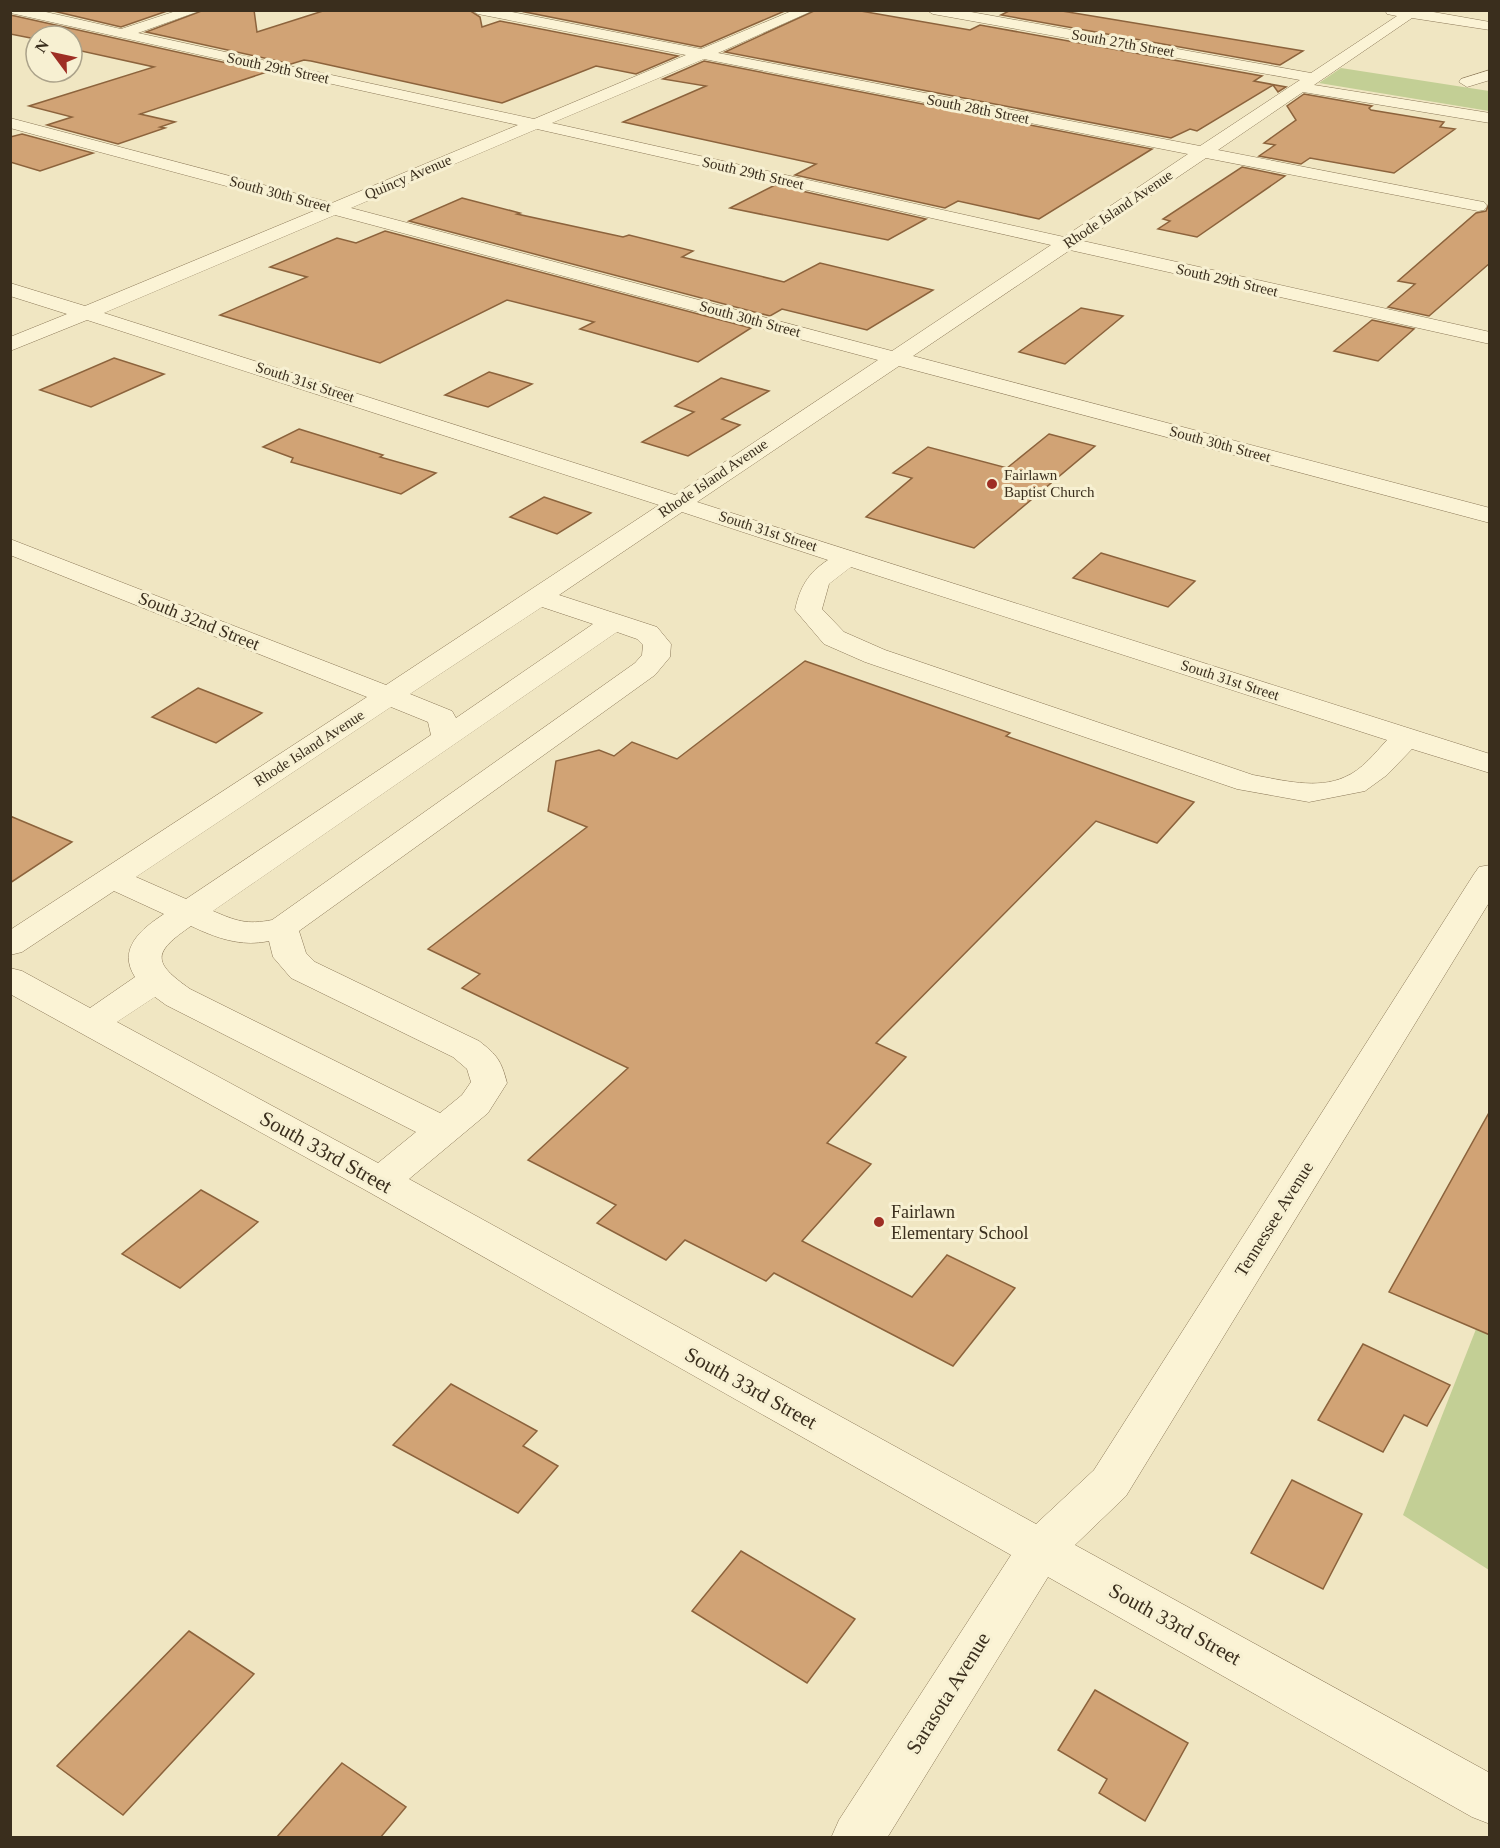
<svg xmlns="http://www.w3.org/2000/svg" width="1500" height="1848" font-family="'Times New Roman',serif">
  <style>
    .green { fill: #c3cf95 }
    .building { fill: #d1a375; stroke: #8c633c; stroke-width: 1.5 }
    .lines { fill: none; stroke-linecap: round; stroke-linejoin: round }
    .minor-casing { stroke: #8b7858; stroke-width: 1 }
    .minor { fill: #fbf3d5; fill-rule: evenodd }
    .poi-dot { fill: #9e2e24; stroke: #f7f0d2; stroke-width: 2 }
    .labels { text-anchor: middle; stroke-width: 6; stroke-linejoin: round; paint-order: stroke }
    .far-street-label { font-size: 15px; fill: #3a2e1d; stroke: #f7f0d2 }
    .far-poi-label { font-size: 15px; fill: #3a2e1d; stroke: #f7f0d2; text-anchor: start }
    .street-label { font-size: 18px; fill: #3a2e1d; stroke: #f7f0d2 }
    .poi-label { font-size: 18px; fill: #3a2e1d; stroke: #f7f0d2; text-anchor: start }
    .near-street-label { font-size: 21px; fill: #3a2e1d; stroke: #f7f0d2 }
  </style>
  <rect width="100%" height="100%" fill="#f0e6c2"/>
  <g class="green">
    <path d="M1341,68L1489,91V111L1319,83Z"/>
    <path d="M1489,1296V1570L1403,1515Z"/>
  </g>
  <g class="building">
    <path d="M49,10H170L121,27Z"/>
    <path d="M204,10H254L257,32L326,10H469L480,17L482,27L500,21L678,56L636,74L596,66L502,103L311,61L304,60L291,64L146,32Z"/>
    <path d="M531,10H787L701,47L525,12Z"/>
    <path d="M816,10H855L970,30L980,25L1262,76L1254,81L1286,87L1278,92L1273,85L1197,131L1190,129L1171,138L725,52Z"/>
    <path d="M1011,10H1056L1303,51L1280,65L1001,15Z"/>
    <path d="M10,15L15,16L267,72L140,114L175,122L160,127L165,128L118,144L47,125L72,117L29,106L154,67L72,49V36H36V39L10,34Z"/>
    <path d="M704,61L1152,149L1039,219L958,201L945,208L795,175L816,164L623,122L706,86L663,79Z"/>
    <path d="M1304,94L1372,106L1369,108L1371,110L1444,122L1440,127L1455,129L1394,173L1310,158L1301,164L1259,156L1275,145L1264,143L1296,120L1287,106Z"/>
    <path d="M22,134L93,153L40,171L10,162V137Z"/>
    <path d="M1242,167L1285,176L1197,237L1158,229L1170,221L1163,219Z"/>
    <path d="M775,185L926,219L888,240L730,208Z"/>
    <path d="M462,198L520,213L517,214L623,237L629,235L693,251L682,257L784,282L820,263L933,290L867,330L782,309L770,316L409,221Z"/>
    <path d="M1490,201V263L1429,316L1388,307L1415,284L1398,281L1476,213L1486,211Z"/>
    <path d="M385,231L751,328L698,362L580,329L594,322L507,300L380,363L220,315L307,277L270,267L337,238L356,243Z"/>
    <path d="M1081,308L1123,316L1065,364L1019,352Z"/>
    <path d="M1372,320L1414,329L1378,361L1334,351Z"/>
    <path d="M114,358L164,374L91,407L40,390Z"/>
    <path d="M489,372L532,384L488,407L445,395Z"/>
    <path d="M721,378L769,391L722,419L740,425L688,456L642,442L694,412L675,406Z"/>
    <path d="M299,429L383,455L380,457L436,473L401,494L291,462L293,458L263,447Z"/>
    <path d="M1049,434L1095,446L974,548L866,517L912,478L893,473L928,447L1007,468Z"/>
    <path d="M544,497L591,513L557,534L510,517Z"/>
    <path d="M1101,553L1195,581L1168,607L1073,578Z"/>
    <path d="M805,661L1010,733L1006,736L1194,802L1157,843L1096,821L876,1043L906,1057L827,1143L871,1164L802,1241L912,1297L947,1255L1015,1288L953,1366L774,1273L766,1281L685,1240L666,1260L597,1223L616,1205L528,1160L628,1068L462,988L480,974L428,949L587,827L548,811L556,761L599,750L614,756L632,742L677,759Z"/>
    <path d="M198,688L262,713L216,743L152,717Z"/>
    <path d="M10,816L72,842L10,883Z"/>
    <path d="M1490,1111V1335L1389,1292Z"/>
    <path d="M201,1190L258,1222L180,1288L122,1254Z"/>
    <path d="M1363,1344L1450,1385L1427,1426L1404,1415L1383,1452L1318,1420Z"/>
    <path d="M451,1384L537,1431L523,1446L558,1466L518,1513L393,1445Z"/>
    <path d="M1292,1480L1362,1514L1323,1589L1251,1553Z"/>
    <path d="M741,1551L855,1619L807,1683L692,1611Z"/>
    <path d="M189,1631L254,1674L123,1815L57,1766Z"/>
    <path d="M1095,1690L1188,1743L1145,1821L1099,1793L1107,1779L1058,1750Z"/>
    <path d="M342,1763L406,1807L380,1838H276Z"/>
  </g>
  <g class="lines">
    <defs>
      <g id="minor">
        <path d="M10,10H37L121,29L179,10H202L138,33L534,119L686,55L478,14L471,10H502L701,49L794,10H814L718,53L1200,146L1300,80L933,14L926,10H960L1311,73L1397,16L1387,14L1385,10H1422L1490,22V30L1412,18L1314,85L1490,113V123L1303,92L1218,150L1478,201L1484,202L1487,206L1484,210L1478,211L1206,158L1083,241L1490,332V344L1070,250L913,356L1490,508V523L899,366L697,502L1490,754V773L1412,749L1387,775L1365,791L1309,802L1237,789L865,662L824,644L795,610C800,587 808,573 828,560L682,512L559,595L657,627L671,644L670,657L655,675L299,931L306,953L315,962L479,1041C497,1055 501,1060 507,1083L488,1113L409,1179L1036,1524L1094,1470L1474,874L1479,867L1490,865V901L1126,1496L1075,1545L1490,1773V1824L1472,1817L1048,1577L887,1838H831L839,1820L1011,1555L367,1191L10,994V968L22,971L90,1008L135,977C117,949 141,929 164,914L114,891L22,952L10,955V930L367,697L10,555V539L386,685L659,505L87,320L10,351V337L67,314L10,296V283L85,306L316,210L10,128V118L332,203L518,125L15,14L10,13ZM704,59L1188,154L1064,237L552,123ZM537,129L1051,245L892,351L351,208ZM335,215L878,360L675,495L104,313ZM851,567L1387,740C1375,753 1362,770 1345,777C1317,790 1282,780 1253,775L885,650L844,632L822,609L829,584ZM542,607L593,624L456,718L452,711L410,694ZM617,632L637,639L643,645L642,655L635,663L272,920C247,925 236,921 213,911ZM391,707L428,722L431,735L186,899L136,877ZM191,926C216,938 241,947 269,941L273,957L291,978L453,1057L467,1069L471,1082L462,1095L440,1113L190,989C152,962 152,953 191,926ZM155,997L166,1005L416,1132L378,1163L117,1022Z"/>
        <path d="M1490,70V80L1467,87L1459,82L1461,79Z"/>
      </g>
    </defs>
    <use href="#minor" class="minor-casing"/>
    <use href="#minor" class="minor"/>
  </g>
  <g class="poi-dot">
    <circle cx="992" cy="484" r="6"/>
    <circle cx="879" cy="1222" r="6"/>
  </g>
  <g class="labels">
    <g class="far-street-label">
      <text transform="translate(1123 43) rotate(10)" y="5">South 27th Street</text>
      <text transform="translate(278 68) rotate(12)" y="5">South 29th Street</text>
      <text transform="translate(978 109) rotate(11)" y="5">South 28th Street</text>
      <text transform="translate(753 173) rotate(13)" y="5">South 29th Street</text>
      <text transform="translate(408 177) rotate(-23)" y="5">Quincy Avenue</text>
      <text transform="translate(280 194) rotate(15)" y="5">South 30th Street</text>
      <text transform="translate(1118 209) rotate(-34)" y="5">Rhode Island Avenue</text>
      <text transform="translate(1227 280) rotate(13)" y="5">South 29th Street</text>
      <text transform="translate(750 319) rotate(15)" y="5">South 30th Street</text>
      <text transform="translate(305 382) rotate(18)" y="5">South 31st Street</text>
      <text transform="translate(1220 444) rotate(15)" y="5">South 30th Street</text>
      <text transform="translate(713 478) rotate(-34)" y="5">Rhode Island Avenue</text>
      <text transform="translate(768 531) rotate(18)" y="5">South 31st Street</text>
      <text transform="translate(1230 680) rotate(18)" y="5">South 31st Street</text>
      <text transform="translate(309 748) rotate(-33)" y="5">Rhode Island Avenue</text>
    </g>
    <g class="far-poi-label">
      <text x="1004" y="480">Fairlawn<tspan x="1004" dy="17">Baptist Church</tspan></text>
    </g>
    <g class="street-label">
      <text transform="translate(199 621) rotate(22)" y="6">South 32nd Street</text>
      <text transform="translate(1274 1219) rotate(-58)" y="6">Tennessee Avenue</text>
    </g>
    <g class="poi-label">
      <text x="891" y="1218">Fairlawn<tspan x="891" dy="21">Elementary School</tspan></text>
    </g>
    <g class="near-street-label">
      <text transform="translate(326 1152) rotate(29)" y="7">South 33rd Street</text>
      <text transform="translate(751 1388) rotate(29)" y="7">South 33rd Street</text>
      <text transform="translate(1175 1624) rotate(29)" y="7">South 33rd Street</text>
      <text transform="translate(948 1693) rotate(-58)" y="7">Sarasota Avenue</text>
    </g>
  </g>
  <rect width="1500" height="1848" fill="none" stroke="#3a2e1d" stroke-width="24"/>
  <g transform="translate(54 54) rotate(303)"><circle r="28" fill="#f7f0d2" stroke="#aba28a" stroke-width="1.5"/>
  <path d="M0-4.5L10 22L0 15L-10 22Z" fill="#9e2e24"/>
  <text y="-9" font-size="16" font-weight="bold" text-anchor="middle" fill="#3a2e1d">N</text>
  </g>
</svg>
